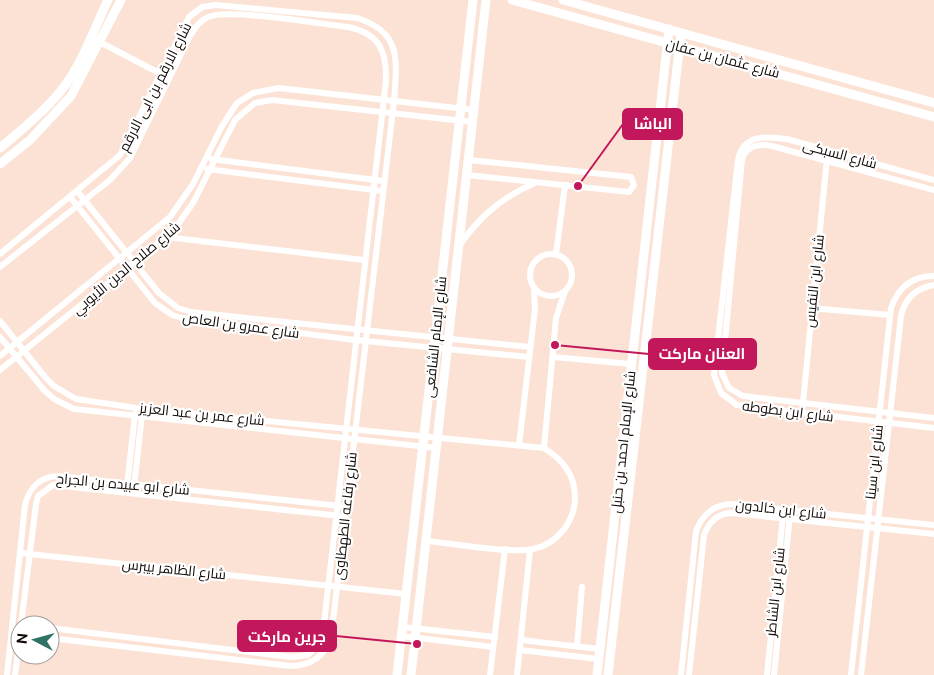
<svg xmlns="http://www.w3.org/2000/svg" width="934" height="675" font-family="'Public Sans',Cairo,sans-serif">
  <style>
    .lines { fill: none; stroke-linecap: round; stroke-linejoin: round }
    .street { stroke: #fff; stroke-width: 6 }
    .secondary { stroke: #fff; stroke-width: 9 }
    .labels { text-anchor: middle; stroke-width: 4.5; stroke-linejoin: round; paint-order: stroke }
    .street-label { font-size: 14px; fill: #110906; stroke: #fff }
    .leader { fill: none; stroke: #c2185b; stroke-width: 2 }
    .callout-dot { fill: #c2185b; stroke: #fff; stroke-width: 2 }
    .callout { fill: #c2185b; stroke: #c2185b; stroke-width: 2 }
    .callout-label { font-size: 15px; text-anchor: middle; font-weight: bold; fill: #fff }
  </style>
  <rect width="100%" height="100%" fill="#fce2d4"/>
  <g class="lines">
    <g class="street">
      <path d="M96,40L163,75"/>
      <path d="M211,159L383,181"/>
      <path d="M207,169L382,191"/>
      <path d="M467,175L629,192L634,185L631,177L469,160"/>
      <path d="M934,180L787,139C766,136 743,134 738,160L714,375L721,393L737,405L934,428"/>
      <path d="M934,190L772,146C760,143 746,146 742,159L722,373L729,388L743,396L934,418"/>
      <path d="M78,192L159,293L178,308L191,312L256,319L530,347"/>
      <path d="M71,198L155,303L172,315L182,318L355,340L529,357"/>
      <path d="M166,237L364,260"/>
      <path d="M459,246C479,217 502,197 535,183"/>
      <circle cx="551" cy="275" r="21"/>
      <path d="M0,254L120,155L189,17L202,7L216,5L357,18C402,32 397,60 394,101L331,638C324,657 310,666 290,666L50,638"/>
      <path d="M556,254L565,185"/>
      <path d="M0,267L110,180L130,158L190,36C194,29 199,21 208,17C228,8 321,24 348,27C378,33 387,50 386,80L322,641L308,655L291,657L50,628"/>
      <path d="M811,308L890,315"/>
      <path d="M0,321L45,377L54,386L76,399L143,409L544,448C562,459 575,475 575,497C575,522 557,544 533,549C510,554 452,543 426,541"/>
      <path d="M0,337L45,391L54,399L74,409L437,448"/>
      <path d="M0,356L170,217L193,184L222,126L237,103L253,93L279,88L474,110"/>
      <path d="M553,357L631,364"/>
      <path d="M0,370L174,230L193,203L235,120L255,103L272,100L473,122"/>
      <path d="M802,413L827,158"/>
      <path d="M519,445L535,309L534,289"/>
      <path d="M544,448L556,318L565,291"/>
      <path d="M127,486L135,414"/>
      <path d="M134,487L142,415"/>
      <path d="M20,553L406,594"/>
      <path d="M21,625L36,504L38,496L53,485L341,516"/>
      <path d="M403,627L495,637"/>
      <path d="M402,636L493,647"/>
      <path d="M521,640L599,649"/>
      <path d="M577,646L582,587"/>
      <path d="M520,650L598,659"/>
      <path d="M7,675L25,505C29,489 39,477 57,476L340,506"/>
      <path d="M15,675L20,636"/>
      <path d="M490,675L505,549"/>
      <path d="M517,675L530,550"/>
      <path d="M681,675L696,531C703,514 713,505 731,504L934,525"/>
      <path d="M689,675L704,535C709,522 718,513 732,513L934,534"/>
      <path d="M767,675L783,515"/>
      <path d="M774,675L790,515"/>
      <path d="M851,675L891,308C898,288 912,276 934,276"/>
      <path d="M861,675L901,316C905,298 916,288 934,285"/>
    </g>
    <g class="secondary">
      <path d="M512,0L934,117"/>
      <path d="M563,0L934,103"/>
      <path d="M0,148C26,126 52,106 71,77C86,53 96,25 108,0"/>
      <path d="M0,164L30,140L71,96L121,0"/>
      <path d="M397,675L473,0"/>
      <path d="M411,675L486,0"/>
      <path d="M597,675L669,29"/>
      <path d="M608,675L681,33"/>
    </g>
  </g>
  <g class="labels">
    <g class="street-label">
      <text transform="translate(723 58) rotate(15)" y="5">شارع عثمان بن عفان</text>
      <text transform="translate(155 87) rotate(-63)" y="5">شارع الارقم بن ابى الارقم</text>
      <text transform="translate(840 154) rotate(15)" y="5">شارع السبكى</text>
      <text transform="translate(126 268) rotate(-40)" y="5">شارع صلاح الدين الأيوبي</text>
      <text transform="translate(814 281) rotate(-84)" y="5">شارع ابن النفيس</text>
      <text transform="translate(241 325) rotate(8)" y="5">شارع عمرو بن العاص</text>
      <text transform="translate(435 337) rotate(-84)" y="5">شارع الإمام الشافعى</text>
      <text transform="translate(788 411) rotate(7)" y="5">شارع ابن بطوطه</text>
      <text transform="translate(202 414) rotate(6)" y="5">شارع عمر بن عبد العزيز</text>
      <text transform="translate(623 442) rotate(-84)" y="5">شارع الإمام احمد بن حنبل</text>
      <text transform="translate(874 462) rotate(-84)" y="5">شارع ابن سينا</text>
      <text transform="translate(123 484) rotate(5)" y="5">شارع ابو عبيده بن الجراح</text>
      <text transform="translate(781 509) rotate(6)" y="5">شارع ابن خالدون</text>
      <text transform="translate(345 516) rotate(-84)" y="5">شارع رفاعه الطهطاوى</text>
      <text transform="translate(174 569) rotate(6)" y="5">شارع الظاهر بيبرس</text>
      <text transform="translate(775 592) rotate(-84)" y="5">شارع ابن الشاطر</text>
    </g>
  </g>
  <path class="leader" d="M578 186L623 124M555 345L649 354M417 644L336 636"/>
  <g class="callout-dot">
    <circle cx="578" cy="186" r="5"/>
    <circle cx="555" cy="345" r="5"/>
    <circle cx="417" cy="644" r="5"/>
  </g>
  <g class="callout">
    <rect x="623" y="109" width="59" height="30" rx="5"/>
    <rect x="649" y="339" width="107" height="30" rx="5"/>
    <rect x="238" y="621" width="98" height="30" rx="5"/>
  </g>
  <g class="callout-label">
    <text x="653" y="129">الباشا</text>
    <text x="702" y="359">العنان ماركت</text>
    <text x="287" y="642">جرين ماركت</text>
  </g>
  <g transform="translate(35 640) rotate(276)"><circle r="24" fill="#ffffff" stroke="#a09d9b"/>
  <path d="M0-4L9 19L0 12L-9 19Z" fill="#2f7365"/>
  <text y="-8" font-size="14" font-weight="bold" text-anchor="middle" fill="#110906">N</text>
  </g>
</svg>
